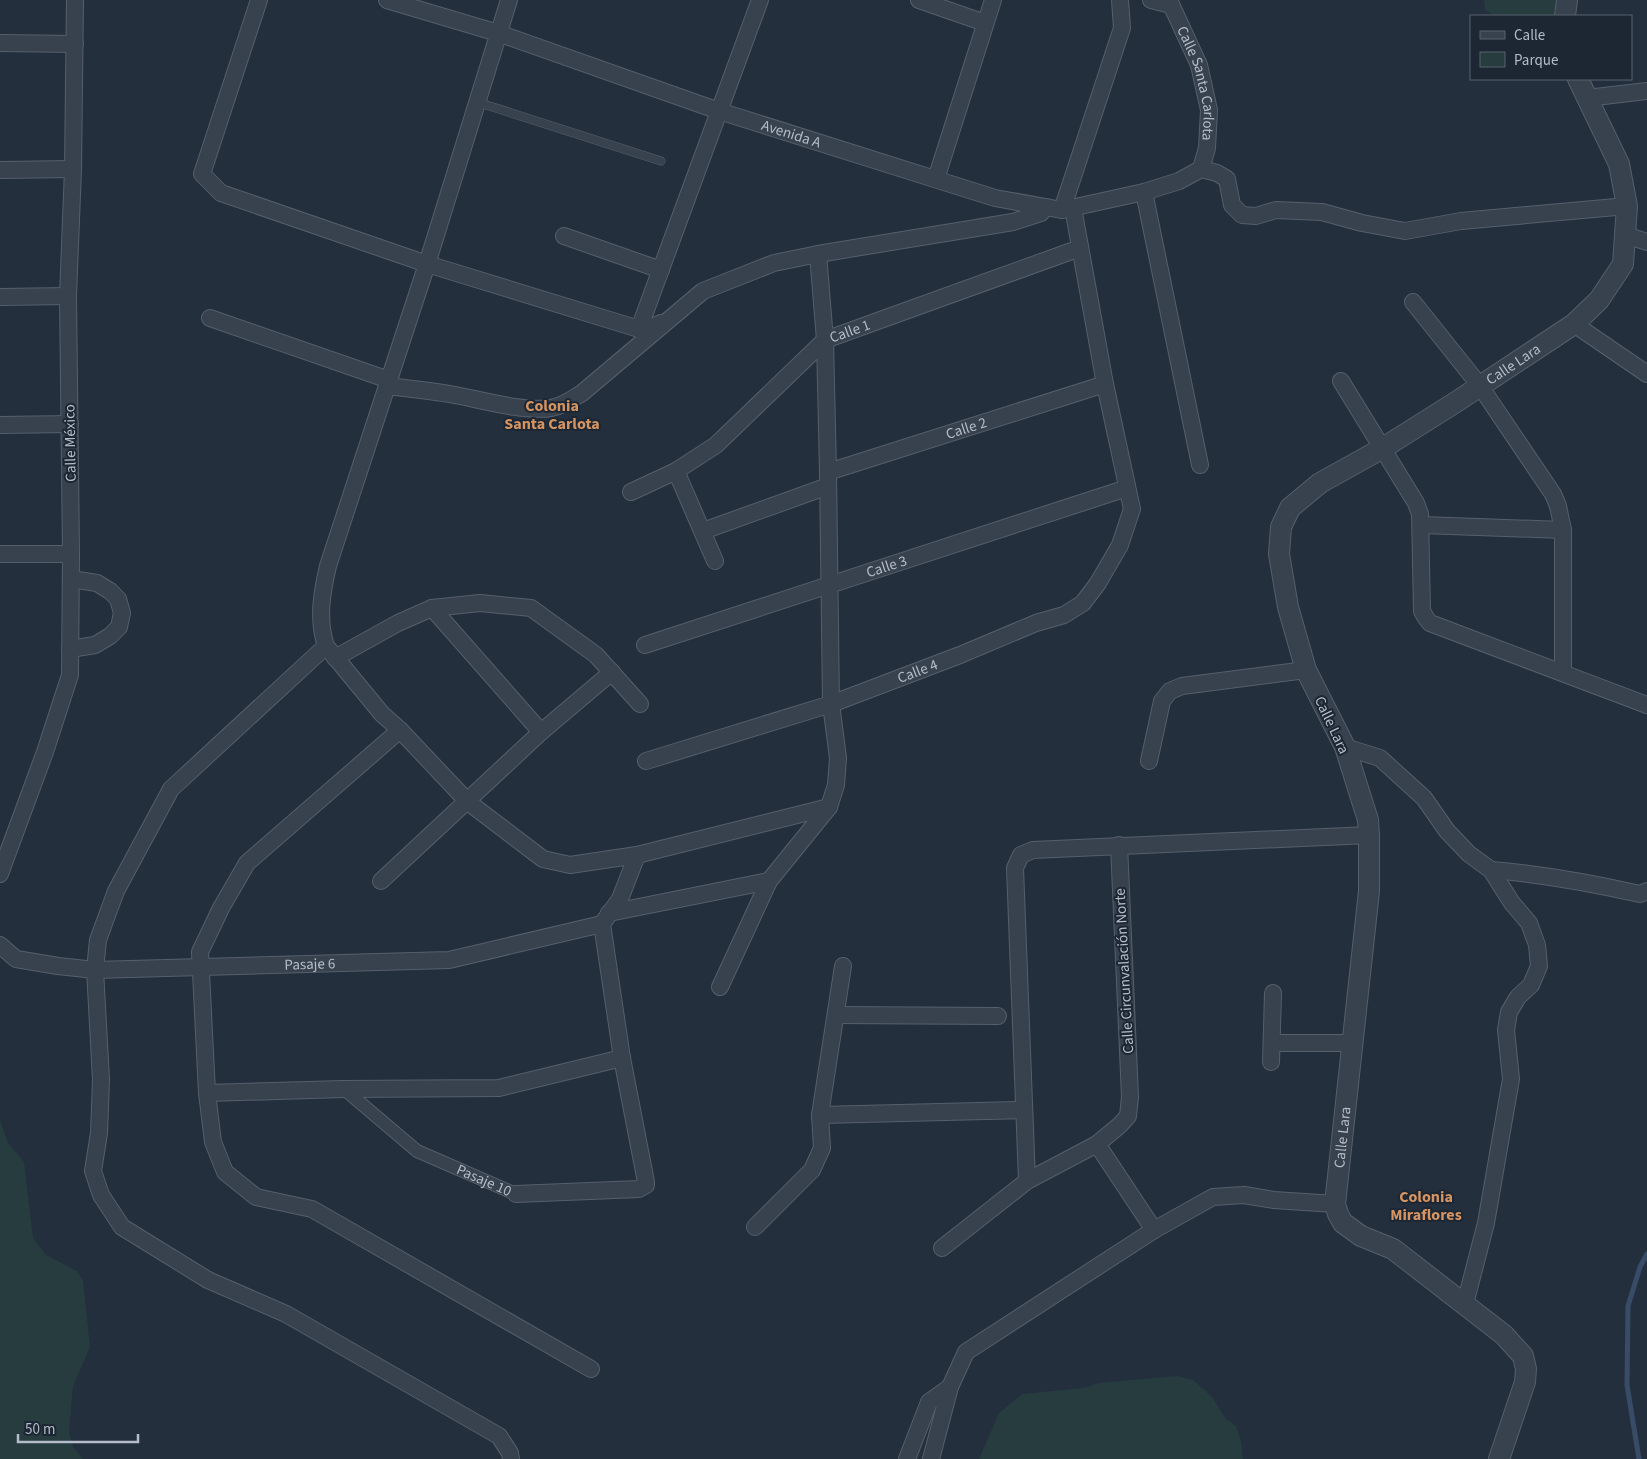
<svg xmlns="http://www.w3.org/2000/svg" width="1647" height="1459" font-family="'Source Sans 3',sans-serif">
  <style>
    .green { fill: #263c3f }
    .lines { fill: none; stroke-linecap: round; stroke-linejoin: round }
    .stream { stroke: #394c67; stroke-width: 5 }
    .service-casing { stroke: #565f6c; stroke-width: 9 }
    .pedestrian-casing { stroke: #565f6c; stroke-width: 14 }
    .minor-casing { stroke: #565f6c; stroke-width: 18 }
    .tertiary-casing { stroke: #565f6c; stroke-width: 22 }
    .service { stroke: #38414e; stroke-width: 8 }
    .pedestrian { stroke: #38414e; stroke-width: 12 }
    .minor { stroke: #38414e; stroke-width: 16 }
    .tertiary { stroke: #38414e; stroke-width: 20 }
    .labels { text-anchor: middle; stroke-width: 4; stroke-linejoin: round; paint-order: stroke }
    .street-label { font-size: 15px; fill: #b4bcc9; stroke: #1d2633 }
    .neighbourhood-label { font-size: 16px; font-weight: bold; fill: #d59563; stroke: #1d2633 }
  </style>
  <rect width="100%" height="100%" fill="#242f3e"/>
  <g class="green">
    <path d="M1484,0H1562L1560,16H1495L1485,10Z"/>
    <path d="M0,1120L8,1143L24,1162L33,1238L46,1255L77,1271L83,1281L90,1347L73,1386L69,1432L73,1447L83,1459H0Z"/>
    <path d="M1177,1376L1193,1380L1212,1397L1226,1419L1236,1426L1241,1441L1243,1459H979L999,1413L1022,1394L1083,1388L1099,1383Z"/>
  </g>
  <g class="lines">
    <path class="stream" d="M1639,1459L1627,1385L1628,1306L1640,1267L1647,1254"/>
    <defs>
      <path id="service" d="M477,102L661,161"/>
      <g id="pedestrian">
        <path id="s1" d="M344,1089L417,1151L516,1194"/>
      </g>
      <g id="minor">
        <path d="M259,0L202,174L221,193L427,264L639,329L654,326L661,323"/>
        <path id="s2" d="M387,0L498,33L719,111L995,198L1062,210L1144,192L1179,181L1201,169"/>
        <path d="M509,0L427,264L328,566C322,592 317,619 326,646L382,714L400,730L468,802L543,859L570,865L637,855"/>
        <path d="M919,0L985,23"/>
        <path d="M1151,0L1171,5"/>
        <path id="s3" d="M1169,0L1199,65L1209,110L1207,148L1201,169"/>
        <path d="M0,43L75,44"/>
        <path d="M1587,98L1647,91"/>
        <path d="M1201,169L1217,173L1227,179L1232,205L1242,215L1256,216L1276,210L1322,212L1362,223L1405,231L1461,221L1627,206"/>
        <path d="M0,170L73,169"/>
        <path d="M936,179L993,0"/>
        <path d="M1144,192L1200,465"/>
        <path d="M1062,210L1122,28L1120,0"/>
        <path d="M1625,235L1647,242"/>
        <path d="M564,236L661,270"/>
        <path d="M0,297L68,296"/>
        <path d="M1413,302L1480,386L1553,494L1558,506L1563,530V673"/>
        <path d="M210,318L389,380"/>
        <path d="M1574,324L1647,374"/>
        <path d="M639,329L760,0"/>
        <path d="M1341,381L1416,503L1420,514L1422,611L1426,618L1430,623L1647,705"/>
        <path d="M387,386C411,389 436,391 460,396C485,401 526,412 551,408C563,406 572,399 582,393L703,291L774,263L818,254L1013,222L1041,213L1046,207"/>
        <path d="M0,425L70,424"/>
        <path d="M676,471L715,561"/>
        <path id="s4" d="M828,472L1105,384"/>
        <path id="s5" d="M631,492L676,471L716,445L825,340L1080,248"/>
        <path d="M1422,525L1563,530"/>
        <path d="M703,531L828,486"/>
        <path d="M0,554H71"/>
        <path d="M432,608L541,732"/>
        <path id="s6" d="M645,645L1127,488"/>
        <path d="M326,646L171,789L116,891L98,940L95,970L101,1079L99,1133L93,1171L101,1195L122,1227L208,1280L286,1314L499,1436L510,1453L511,1459"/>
        <path d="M70,649L95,645L110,636L119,627L122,613L118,599L110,591L97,583L71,579"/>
        <path d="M335,658L398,623L432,608L480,603L531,608L596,655L640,704"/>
        <path d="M400,730L247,863L221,908L200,952L207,1093L213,1142L225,1172L256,1197L312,1209L591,1369"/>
        <path d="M1345,747L1380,758L1424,798L1447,831L1469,854L1491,870L1512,903L1529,923L1537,945L1539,966L1531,985L1518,997L1509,1012L1506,1030L1511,1079L1486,1223L1465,1304"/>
        <path id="s7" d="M646,761L831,704L960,655L1036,623L1064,615L1083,603L1098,583L1120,545L1132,509L1105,384L1073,208"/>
        <path d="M1149,761L1162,701L1170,691L1182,686L1306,670"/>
        <path d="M1491,870C1541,874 1591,883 1640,894L1647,891"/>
        <path d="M0,874L45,752L70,675L71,554L68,296L73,169L75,0"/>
        <path d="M381,881L541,732L612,672"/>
        <path d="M609,913L769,881"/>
        <path id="s8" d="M0,945L16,959L58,966L95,970L449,960L602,924"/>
        <path d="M720,987L769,881L829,807L836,785L838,758L831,704L828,472L825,340L818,254"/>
        <path d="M836,1015L998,1016"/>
        <path d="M1272,1043H1352"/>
        <path d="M1271,1062L1273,993"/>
        <path d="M207,1093L344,1089L499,1088L622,1058"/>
        <path d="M820,1115L1023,1110"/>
        <path d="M1097,1144L1154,1230"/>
        <path d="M1027,1181L1015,868L1021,855L1033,850L1369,835"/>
        <path d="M516,1194L639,1189L646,1185V1182L622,1058L602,924L620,899L637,855L829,807"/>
        <path d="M755,1227L812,1170L822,1148L820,1115L843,966"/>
        <path d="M942,1248L1027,1181L1097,1144L1120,1125L1128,1116L1130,1097L1119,845"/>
        <path d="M907,1459L929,1402L950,1387"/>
        <path d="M931,1459L950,1387L966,1352L1154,1230L1213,1197L1244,1195L1274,1200L1335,1204"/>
      </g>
      <g id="tertiary">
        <path d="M1565,16L1567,0"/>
        <path id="s9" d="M1499,1459L1525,1382L1526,1369L1523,1356L1504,1335L1393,1249L1361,1236L1343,1223L1338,1214L1335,1204L1369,891V835L1368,820L1345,747L1306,670L1288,607L1279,554L1281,527L1290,508L1320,483L1383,448L1456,402L1574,324L1599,300L1623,264L1627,206L1619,164L1578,79"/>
      </g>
    </defs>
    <use href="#service" class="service-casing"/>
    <use href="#pedestrian" class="pedestrian-casing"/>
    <use href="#minor" class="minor-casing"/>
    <use href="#tertiary" class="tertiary-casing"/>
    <use href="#service" class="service"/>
    <use href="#pedestrian" class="pedestrian"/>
    <use href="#minor" class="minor"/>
    <use href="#tertiary" class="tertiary"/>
  </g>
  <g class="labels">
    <g class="street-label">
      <text dy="5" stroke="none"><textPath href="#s3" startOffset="89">Calle Santa Carlota</textPath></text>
      <text dy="5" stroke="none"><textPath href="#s2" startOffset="426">Avenida A</textPath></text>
      <text dy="5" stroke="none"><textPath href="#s5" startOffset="275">Calle 1</textPath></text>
      <text dy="5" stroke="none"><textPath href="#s9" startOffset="1336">Calle Lara</textPath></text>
      <text dy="5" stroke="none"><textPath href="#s4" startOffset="145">Calle 2</textPath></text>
      <text transform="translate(70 443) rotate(-91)" y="5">Calle México</text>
      <text dy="5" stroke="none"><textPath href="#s6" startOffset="254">Calle 3</textPath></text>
      <text dy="5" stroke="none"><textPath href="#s7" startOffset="286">Calle 4</textPath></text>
      <text transform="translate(1332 725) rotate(65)" y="5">Calle Lara</text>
      <text dy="5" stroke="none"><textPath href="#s8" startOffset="316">Pasaje 6</textPath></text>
      <text transform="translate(1124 971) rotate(-93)" y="5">Calle Circunvalación Norte</text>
      <text dy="5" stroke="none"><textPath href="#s9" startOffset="421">Calle Lara</textPath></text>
      <text dy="5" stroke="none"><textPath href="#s1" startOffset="169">Pasaje 10</textPath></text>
    </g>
    <g class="neighbourhood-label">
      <text x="552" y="411">Colonia<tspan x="552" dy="18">Santa Carlota</tspan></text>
      <text x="1426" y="1202">Colonia<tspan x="1426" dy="18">Miraflores</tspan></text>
    </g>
  </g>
  <rect x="1470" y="15" width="162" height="65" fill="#1d2633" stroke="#59626f"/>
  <rect x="1480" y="31" width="25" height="8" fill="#38414e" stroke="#59626f"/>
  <text x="1514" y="40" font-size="15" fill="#b4bcc9">Calle</text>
  <rect x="1480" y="52" width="25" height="15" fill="#263c3f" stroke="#59626f"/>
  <text x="1514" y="65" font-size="15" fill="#b4bcc9">Parque</text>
  <path d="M18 1434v8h120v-8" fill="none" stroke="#b4bcc9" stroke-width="2.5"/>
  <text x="25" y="1434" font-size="15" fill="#b4bcc9" stroke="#1d2633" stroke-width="4" paint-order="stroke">50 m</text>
</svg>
